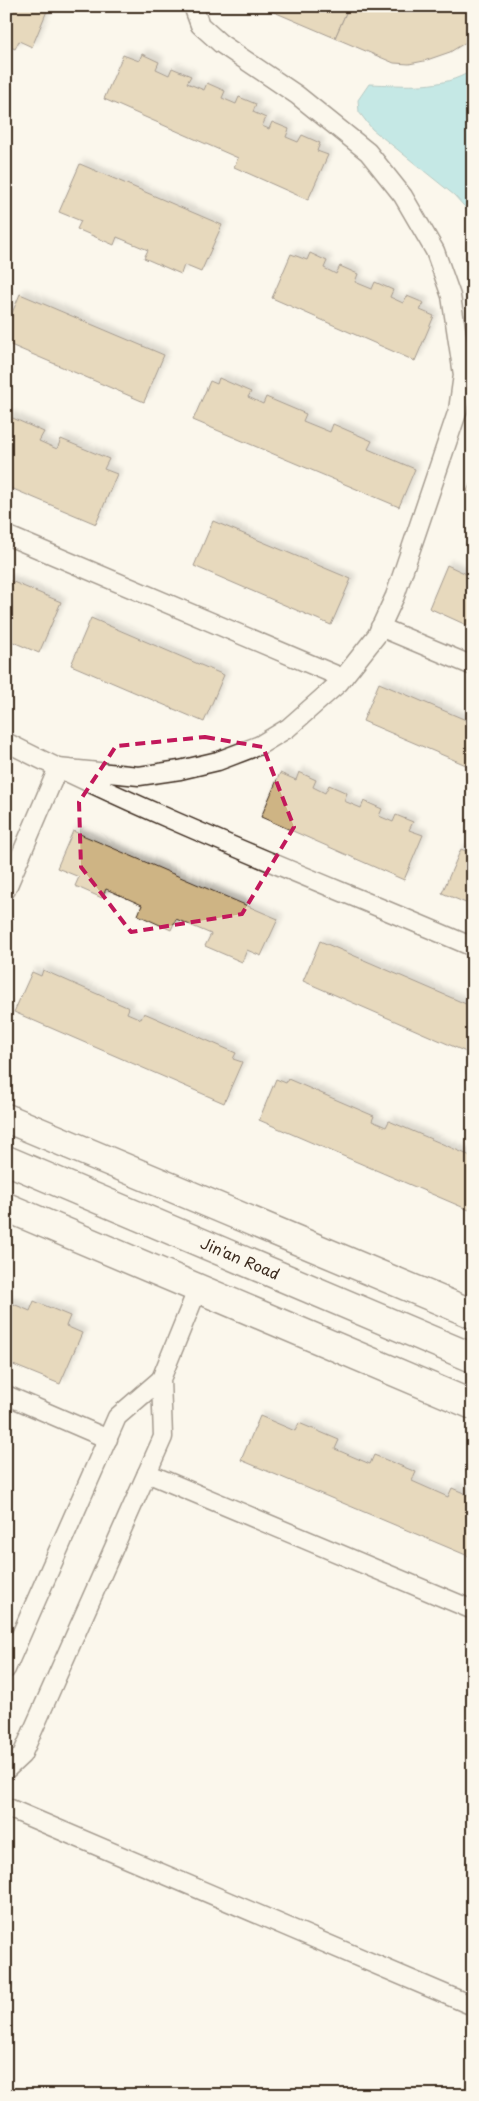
<svg xmlns="http://www.w3.org/2000/svg" width="479" height="2101" font-family="'Playpen Sans',sans-serif">
  <style>
    .water { fill: #84d6dc; stroke: #679190 }
    .building { fill: #ceb484; stroke: #3b2a1e; filter: url(#shadow) }
    .lines { fill: none; stroke-linecap: round; stroke-linejoin: round }
    .service-casing { stroke: #3b2a1e; stroke-width: 21 }
    .minor-casing { stroke: #3b2a1e; stroke-width: 31 }
    .secondary-casing { stroke: #3b2a1e; stroke-width: 31 }
    .service { stroke: #fbf7ec; stroke-width: 18 }
    .minor { stroke: #fbf7ec; stroke-width: 28 }
    .secondary { stroke: #fbf7ec; stroke-width: 28 }
    .marked { fill: none; stroke: #c2185b; stroke-width: 4; stroke-dasharray: 10 6; stroke-linejoin: round }
    .labels { text-anchor: middle; stroke-width: 4; stroke-linejoin: round; paint-order: stroke }
    .street-label { font-size: 15px; fill: #3b2a1e; stroke: #fbf7ec }
  </style>
  <defs>
    <filter id="shadow"><feDropShadow dx="4.5" dy="-4.5" stdDeviation="2.5" flood-color="#0004"/></filter>
  </defs>
  <rect width="100%" height="100%" fill="#fbf7ec"/>
  <filter id="ink" filterUnits="userSpaceOnUse"><feTurbulence type="fractalNoise" baseFrequency=".02" numOctaves="2"/><feDisplacementMap in="SourceGraphic" scale="10" xChannelSelector="R" yChannelSelector="G"/><feConvolveMatrix kernelMatrix="1 2 1 2 8 2 1 2 1" color-interpolation-filters="sRGB"/></filter>
  <g filter="url(#ink)">
    <path class="water" d="M473,70V216L454,195L372,129L359,112L358,100L369,84C406,85 441,90 473,70Z"/>
    <g class="building">
      <path d="M6,6H49L32,47L19,41L15,49L6,45Z"/>
      <path d="M260,6H349L335,38Z"/>
      <path d="M349,6H473V38L450,52L424,61L409,64L394,63L335,38Z"/>
      <path d="M142,54L159,62L156,69L169,75L172,68L191,76L187,83L204,90L207,83L225,91L222,98L236,104L239,97L256,104L253,112L266,118L262,126L269,129L272,122L289,129L286,137L298,142L302,135L320,143L317,151L328,155L308,200L234,167L238,158L104,99L123,55L139,61Z"/>
      <path d="M80,164L222,225L201,272L184,265L181,274L144,258L148,250L117,237L114,245L77,229L81,221L59,212Z"/>
      <path d="M310,253L327,261L324,268L336,274L340,266L358,274L355,282L372,289L375,282L393,290L390,297L403,303L407,296L424,303L420,310L434,316L415,361L272,298L291,254L307,260Z"/>
      <path d="M20,294L164,355L144,402L6,343V327Z"/>
      <path d="M219,378L251,392L248,397L263,404L266,397L306,414L303,421L330,432L333,424L372,441L368,449L415,469L399,507L193,420L210,381L217,384Z"/>
      <path d="M6,415L44,432L39,441L57,449L61,439L109,459L104,469L117,474L96,524L6,486Z"/>
      <path d="M473,478V494L467,491Z"/>
      <path d="M213,521L351,579L331,625L194,566Z"/>
      <path d="M447,565L473,577V628L429,608Z"/>
      <path d="M6,579L61,602L39,653L6,639Z"/>
      <path d="M91,618L224,675L204,722L71,665Z"/>
      <path d="M379,683L473,723V768L363,721Z"/>
      <path d="M299,772L316,780L313,787L325,793L329,785L347,793L344,801L361,808L364,801L382,809L379,816L393,822L396,815L413,822L409,830L423,835L404,880L261,817L280,773L296,780Z"/>
      <path d="M73,831L278,919L261,956L247,950L242,962L205,946L211,934L176,919L171,930L138,915L142,905L106,889L102,898L75,886L79,877L57,868Z"/>
      <path d="M461,849L473,854V906L442,893Z"/>
      <path d="M320,941L473,1007V1055L303,981Z"/>
      <path d="M43,970L129,1008L127,1013L141,1019L144,1013L236,1053L233,1059L242,1062L224,1103L14,1012L32,972L41,976Z"/>
      <path d="M276,1079L286,1083L288,1079L374,1116L372,1121L386,1127L389,1121L473,1157V1202L469,1210L259,1120Z"/>
      <path d="M6,1301L30,1311L34,1301L70,1316L66,1326L82,1333L60,1384L6,1362Z"/>
      <path d="M260,1416L295,1431L299,1423L339,1440L335,1449L370,1464L374,1455L416,1472L412,1481L448,1497L452,1488L473,1497V1558L241,1460Z"/>
    </g>
    <g class="lines">
      <defs>
        <g id="service">
          <path d="M6,535L343,678"/>
          <path d="M380,627L473,666"/>
          <path d="M6,742C157,819 317,880 473,947"/>
          <path d="M6,890L58,768L139,776L180,770L218,761L260,745L288,728L339,683L377,635L395,596L458,410L463,375L451,296L435,251L403,196L368,152L297,95L220,43L200,25L193,6"/>
          <path d="M6,1395L108,1439"/>
          <path d="M147,1473L473,1610"/>
          <path d="M6,1669L117,1417L161,1379"/>
          <path d="M6,1770L22,1755L163,1437L161,1379L198,1288"/>
          <path d="M6,1807L473,2006"/>
        </g>
        <path id="minor" d="M6,1118L473,1314"/>
        <g id="secondary">
          <path id="s1" d="M6,1160L473,1358"/>
          <path d="M6,1207L473,1405"/>
        </g>
      </defs>
      <use href="#service" class="service-casing"/>
      <use href="#minor" class="minor-casing"/>
      <use href="#secondary" class="secondary-casing"/>
      <use href="#service" class="service"/>
      <use href="#minor" class="minor"/>
      <use href="#secondary" class="secondary"/>
    </g>
  </g>
  <path d="M0 0H479V2101H0ZM205,737L263,747L294,827L242,914L131,932L81,867L79,802L116,746Z" fill="#fbf7ec" fill-opacity=".55" fill-rule="evenodd"/>
  <path class="marked" d="M205,737L263,747L294,827L242,914L131,932L81,867L79,802L116,746Z"/>
  <g class="labels">
    <g class="street-label">
      <text dy="5" stroke="none"><textPath href="#s1" startOffset="254">Jin'an Road</textPath></text>
    </g>
  </g>
  <rect width="479" height="2101" fill="none" stroke="#fbf7ec" stroke-width="25"/>
  <rect x="12" y="12" width="454" height="2076" fill="none" stroke="#3b2a1e" stroke-width="2" filter="url(#ink)"/>
</svg>
